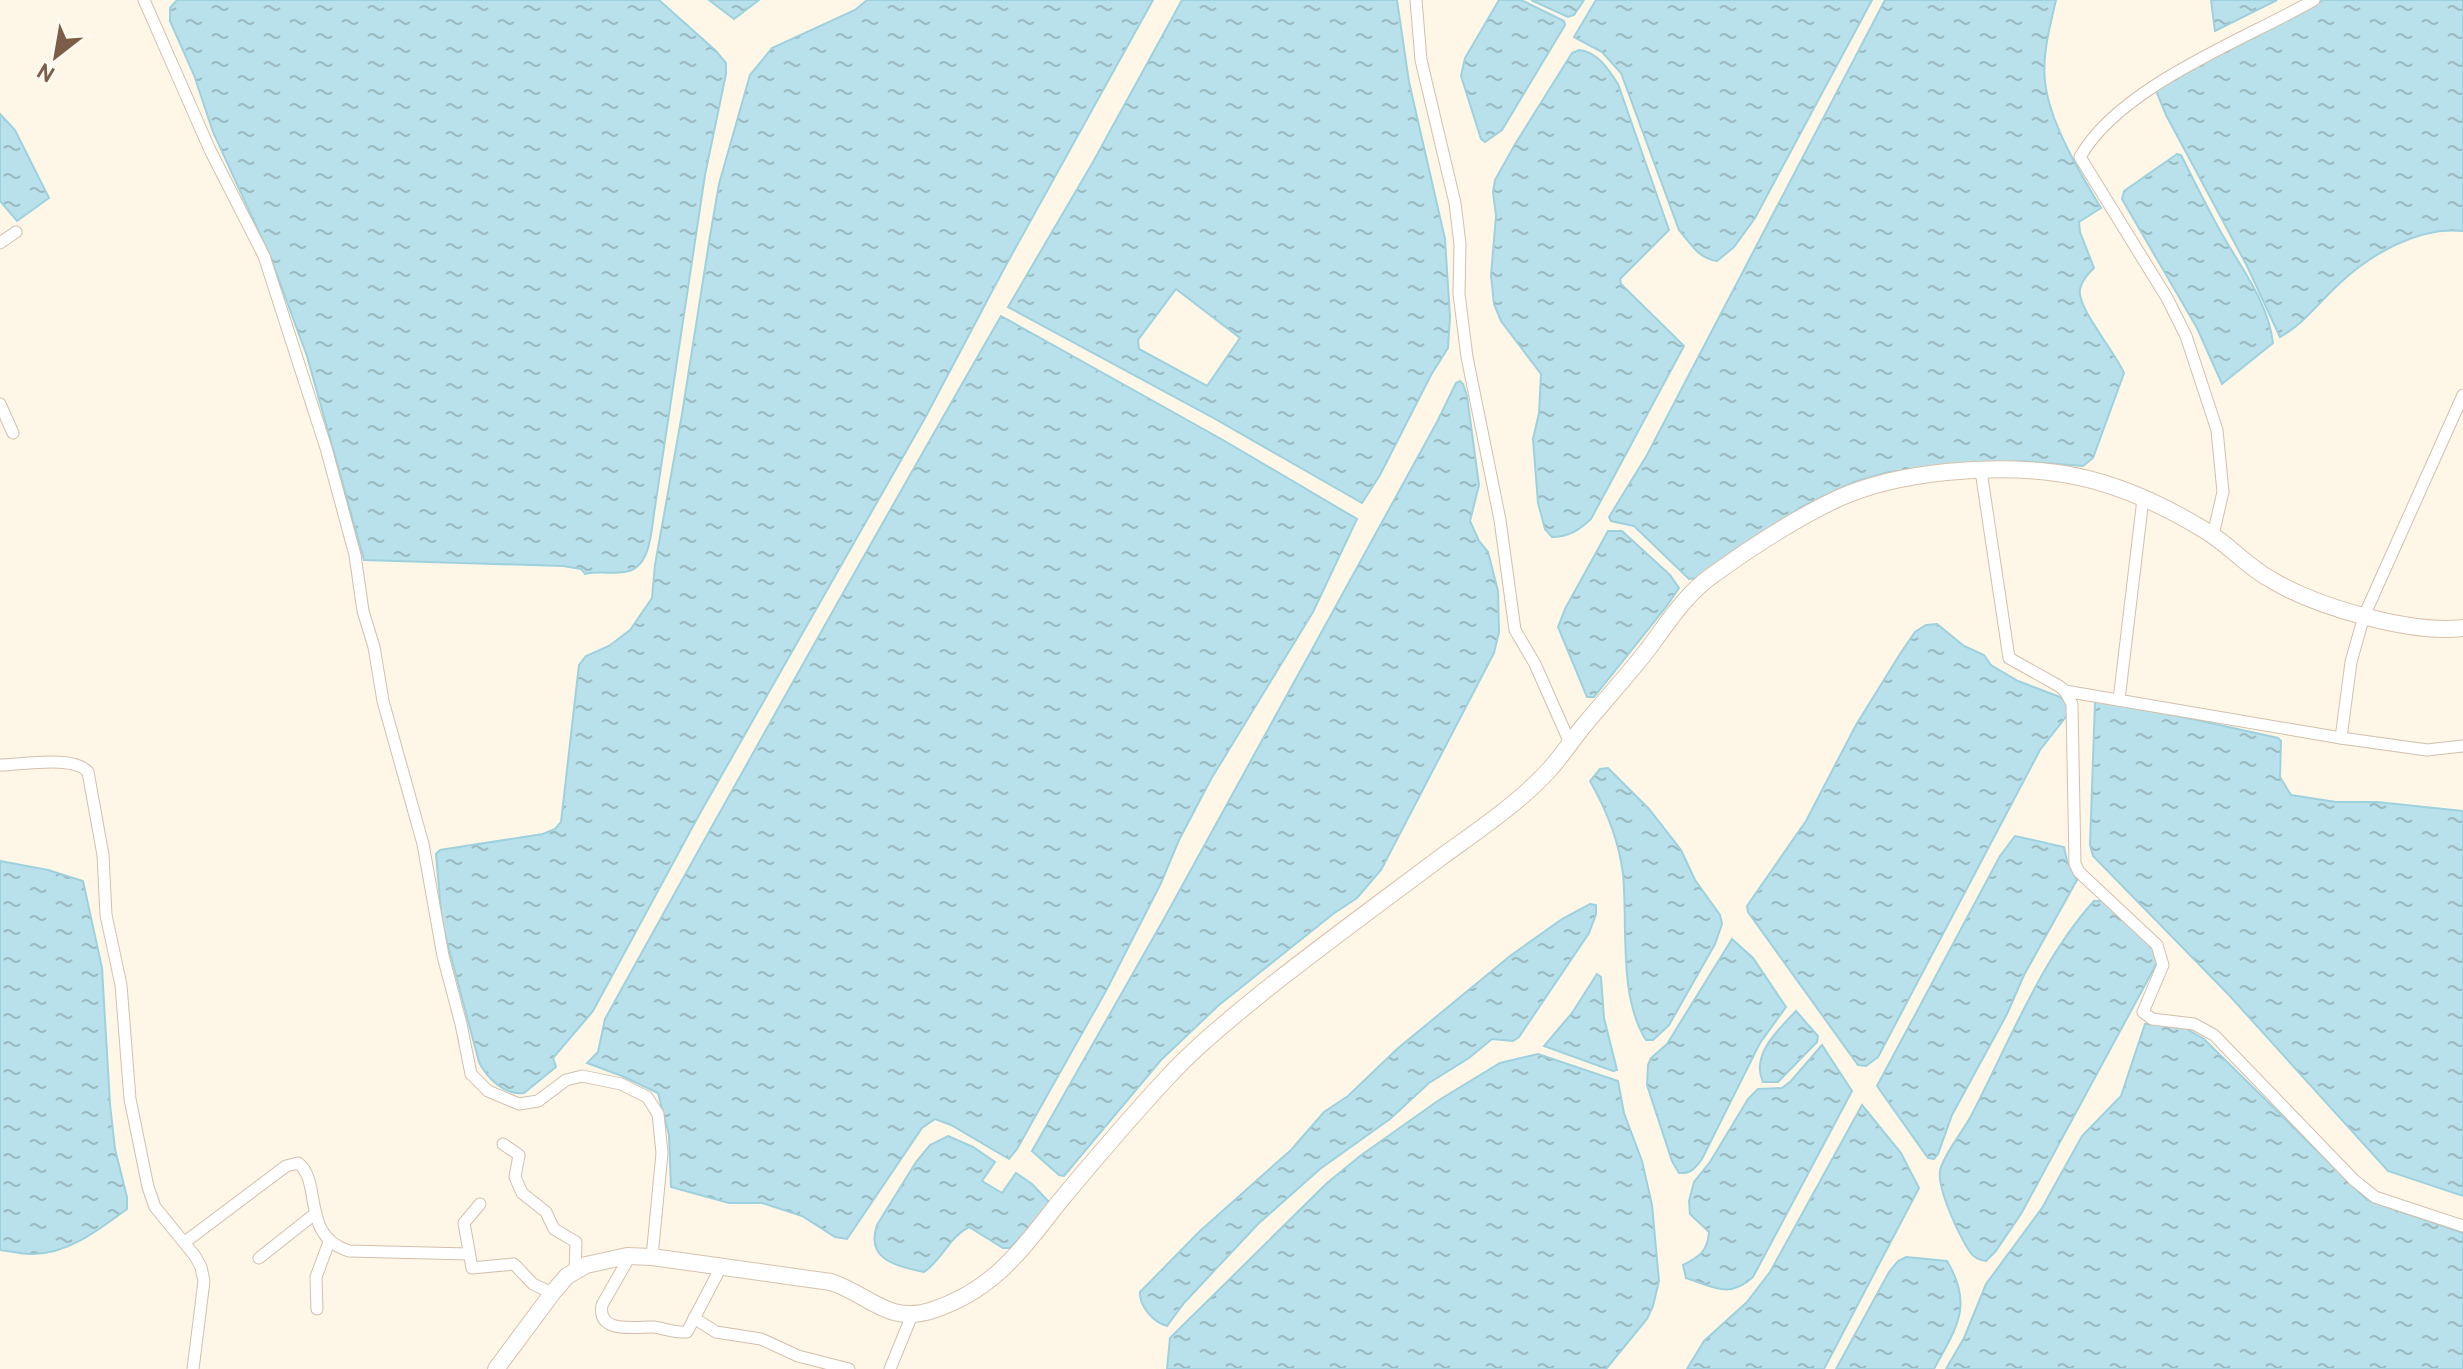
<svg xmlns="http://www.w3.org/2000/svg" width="2463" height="1369" font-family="Overpass,sans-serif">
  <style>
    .water { fill: url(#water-ripples); stroke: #9ed1de; stroke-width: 2; fill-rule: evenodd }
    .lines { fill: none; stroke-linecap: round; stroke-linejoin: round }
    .street-casing { stroke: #d3bfab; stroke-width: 13 }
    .secondary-casing { stroke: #d8c1ab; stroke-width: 18 }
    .street { stroke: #fff; stroke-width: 11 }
    .secondary { stroke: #fff; stroke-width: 16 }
  </style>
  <defs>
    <pattern id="water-ripples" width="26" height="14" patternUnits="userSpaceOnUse" patternTransform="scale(2)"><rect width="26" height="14" fill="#b9e1eb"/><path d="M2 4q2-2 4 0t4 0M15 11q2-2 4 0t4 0" fill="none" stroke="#9bbac0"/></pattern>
  </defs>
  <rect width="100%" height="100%" fill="#fef7e8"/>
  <g class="water">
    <path d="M177,0H659L716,51L726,63V74L705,175L655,507C651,529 652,569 624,572C611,574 598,571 585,574L581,569L563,566L364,560L307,356L270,256L213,132L194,75L170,21V8Z"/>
    <path d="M709,0H759L734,19Z"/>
    <path d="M867,0H1153L1006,265L925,418L699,815L593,1011L553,1058L556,1067L524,1093C505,1096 487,1078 479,1062L442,923L436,854L440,850L543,834L555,829L561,822L579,665L586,656L609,646L630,630L652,598L655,565L682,414L710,236L719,184L750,75L772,48L855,10Z"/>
    <path d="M1182,0H1397L1409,82L1445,239L1450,317L1448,348L1431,375L1380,475L1362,503L1210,416L1008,307L1093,162ZM1176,289L1240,338L1207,386L1139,349L1138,340Z"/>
    <path d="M1499,0H1521L1564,21L1565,25L1502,130L1485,142L1481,139L1461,76L1465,58Z"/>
    <path d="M1531,0H1584L1574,15L1568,17Z"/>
    <path d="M1596,0H1872L1755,218L1734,247L1717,261C1699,259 1690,243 1679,230L1621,73L1602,52L1574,37Z"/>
    <path d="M1885,0H2056C2050,25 2042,56 2045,81C2049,122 2080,173 2101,208L2079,222L2080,232L2094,268C2088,274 2082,280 2080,289C2076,307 2116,353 2124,373L2093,458L2083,466L2021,461L1961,465L1889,472L1854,482L1801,507L1696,578L1689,579L1634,526L1611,521L1609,517L1647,455Z"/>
    <path d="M2211,0H2277L2215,31Z"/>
    <path d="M2323,0H2463V231C2419,226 2371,254 2340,283C2320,301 2304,324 2280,337L2247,266L2166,115L2155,88Z"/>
    <path d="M1579,50C1597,51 1609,70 1618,84L1669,230L1620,279L1621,284L1684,346L1591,519C1579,530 1569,537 1552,537L1545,529L1538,503L1533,439L1539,413L1541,374L1501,321L1494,304L1491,275L1496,216L1493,192L1495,180L1514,146L1572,53Z"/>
    <path d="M0,114L15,130L49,198L17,221L0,201Z"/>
    <path d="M2177,154L2181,155C2193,179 2205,203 2218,227C2238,264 2268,300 2273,343L2222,384L2197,328L2122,199L2124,191Z"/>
    <path d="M1001,316L1223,440L1357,519L1313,612L1211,779L1179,840L1161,883L1107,989L1017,1149L1009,1159L951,1125L935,1119L922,1128L847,1239L835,1237L802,1216L762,1203H729L671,1187L669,1135L658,1093L622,1076L587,1063L598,1052L605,1019C735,784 867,549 1001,316Z"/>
    <path d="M1460,381L1463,384L1467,396L1479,485L1470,521L1479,541L1488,552L1498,591L1499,632L1494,653L1381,870L1357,898L1333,914L1219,1005L1161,1060L1064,1176L1059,1175L1032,1151L1165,917L1437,422L1456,383Z"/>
    <path d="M1608,531H1622L1670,575L1679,588L1666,607L1594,697H1587L1558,627L1565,609Z"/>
    <path d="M1937,624L1964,646L1984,655L1991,665L2018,681L2060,697L2069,704V713L2040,750L1878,1057L1866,1066L1858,1065L1748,912L1747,906L1806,821L1856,725L1900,654L1915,632L1926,625Z"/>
    <path d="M2095,701L2156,711L2278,738L2281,741L2280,777L2291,795L2336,802H2377L2463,811V1196L2388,1171L2228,994L2093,856L2090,845Z"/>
    <path d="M1608,768L1649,809L1681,850L1695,880L1720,915L1722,924L1715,944L1669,1025L1653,1040H1646C1618,996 1628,925 1623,874C1619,841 1606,809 1590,781L1600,769Z"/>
    <path d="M2015,836L2064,847L2067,861L2077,880L2024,975L2007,1014L1952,1115L1938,1154L1934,1159L1928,1158L1877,1086L2000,856Z"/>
    <path d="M0,861L48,870L83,881L102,968L110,1104L115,1149L127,1197V1209C100,1229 67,1255 31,1254C21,1254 10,1251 0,1250Z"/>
    <path d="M2094,901H2103L2156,951L2158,961L2021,1214L1995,1252L1986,1261C1979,1260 1974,1258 1970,1252C1960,1237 1934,1184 1941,1167C1948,1148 1963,1132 1972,1114C2008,1045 2041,959 2094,901Z"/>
    <path d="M1590,904L1596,905V914L1589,933L1519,1037L1513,1041L1492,1039L1469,1058L1429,1083L1390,1119L1320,1169L1258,1224L1184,1303L1167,1326C1154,1323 1139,1306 1140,1292L1200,1231L1291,1150L1324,1112L1348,1096L1397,1049L1510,956L1562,919Z"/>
    <path d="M1732,939L1753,958L1786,1007L1760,1043L1702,1159C1695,1168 1691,1174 1679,1173L1672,1161L1647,1085L1648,1065L1651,1058L1667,1044Z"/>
    <path d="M1597,974L1601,977L1604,1018L1617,1070L1613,1071L1544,1046L1572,1013Z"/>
    <path d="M1796,1011L1818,1036L1817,1042L1778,1082H1763C1750,1055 1779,1029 1796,1011Z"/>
    <path d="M2145,1024L2180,1025L2204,1039L2367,1200L2463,1233V1369H1946L1964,1338L1986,1284L2042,1208L2082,1136L2121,1096Z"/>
    <path d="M1822,1045L1852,1091L1753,1277C1729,1299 1714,1287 1686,1278L1683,1265C1699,1257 1708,1251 1709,1232L1690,1214L1689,1201L1694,1182L1710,1162L1748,1099L1758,1089L1782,1088L1791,1081Z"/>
    <path d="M1538,1054L1618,1081L1624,1113L1642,1161L1652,1205L1659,1281L1653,1306L1647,1319L1606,1369H1167L1170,1338L1327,1183L1360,1156L1439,1100L1500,1063Z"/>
    <path d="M1862,1105L1901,1153L1919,1188L1824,1369H1687L1704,1341L1747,1302L1770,1272Z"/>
    <path d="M948,1136L973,1147L995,1162L982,1181L1002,1193L1016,1173L1032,1184L1049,1202L1040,1218L1010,1248H1003L969,1227C949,1237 942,1260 924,1272C898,1266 865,1261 877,1225L916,1162L930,1145Z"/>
    <path d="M1906,1257L1947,1261C1974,1306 1956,1328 1934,1369H1836L1889,1272L1898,1261Z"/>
  </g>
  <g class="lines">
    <defs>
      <g id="street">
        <path d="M144,0L210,150L264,256L326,448L355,555L363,611L374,647L383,701L423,844L443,956L461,1024L471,1074L488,1091L519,1104L538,1101L566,1080L582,1076L621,1084L647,1097L658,1114L662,1153L652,1257"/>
        <path d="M1416,0L1421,60L1455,203L1460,244L1459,294L1467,357L1500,520L1515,630L1535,664L1570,743"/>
        <path d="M0,243L16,232"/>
        <path d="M2463,395L2364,616L2351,662L2341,738L2427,750L2463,746"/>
        <path d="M0,404L13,433"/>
        <path d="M1981,471L2009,658L2059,686L2065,691L2072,704L2075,864L2079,872L2157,945L2163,965L2143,1012L2152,1019L2194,1024L2214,1035L2354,1180L2375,1197L2463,1226"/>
        <path d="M2213,535L2223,492L2217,430L2186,336L2167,298L2080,157C2120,86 2244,40 2314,0"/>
        <path d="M2065,691L2341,738"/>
        <path d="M2119,700L2143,499"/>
        <path d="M0,765C21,765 74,755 88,772L103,855L106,915L121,985L130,1099L148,1187L155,1207L195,1256L201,1267L204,1281L193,1369"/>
        <path d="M503,1144L519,1155L515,1177L522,1193L546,1212L554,1229L576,1242L575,1270"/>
        <path d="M480,1204L464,1223L472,1268L514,1264L533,1284L552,1293"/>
        <path d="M185,1242L286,1166L298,1163C323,1182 300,1236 349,1251L468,1254"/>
        <path d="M630,1256L602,1305C597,1335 637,1326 654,1327C666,1329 676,1333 687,1332L721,1267"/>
        <path d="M259,1258L316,1213"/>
        <path d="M317,1309L316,1277L329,1242"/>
        <path d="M694,1318L716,1332L761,1339L798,1356L849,1369"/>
        <path d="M890,1369L912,1315"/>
      </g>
      <path id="secondary" d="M496,1369L554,1291L567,1276L586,1265L627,1256L652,1257L831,1282C870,1295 888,1325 933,1310C994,1290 1022,1249 1060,1201C1094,1160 1129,1119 1166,1079C1195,1047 1229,1020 1263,992C1321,946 1380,903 1440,858C1477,831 1518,804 1549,770C1563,755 1573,738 1586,723C1606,699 1626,677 1645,653C1665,627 1683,597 1710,577C1750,548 1794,519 1839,498C1900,471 1991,464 2057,473C2109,480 2162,504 2206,531C2229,545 2247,566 2270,579C2316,607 2410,634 2463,628"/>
    </defs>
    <use href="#street" class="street-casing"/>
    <use href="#secondary" class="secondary-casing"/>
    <use href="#street" class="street"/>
    <use href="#secondary" class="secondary"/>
  </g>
  <g transform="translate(56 56) rotate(211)" stroke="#fffaf0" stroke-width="6" paint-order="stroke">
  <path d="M0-6L14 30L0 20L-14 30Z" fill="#7c5d48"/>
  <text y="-12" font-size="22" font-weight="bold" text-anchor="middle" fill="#7c5d48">N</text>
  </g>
</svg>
